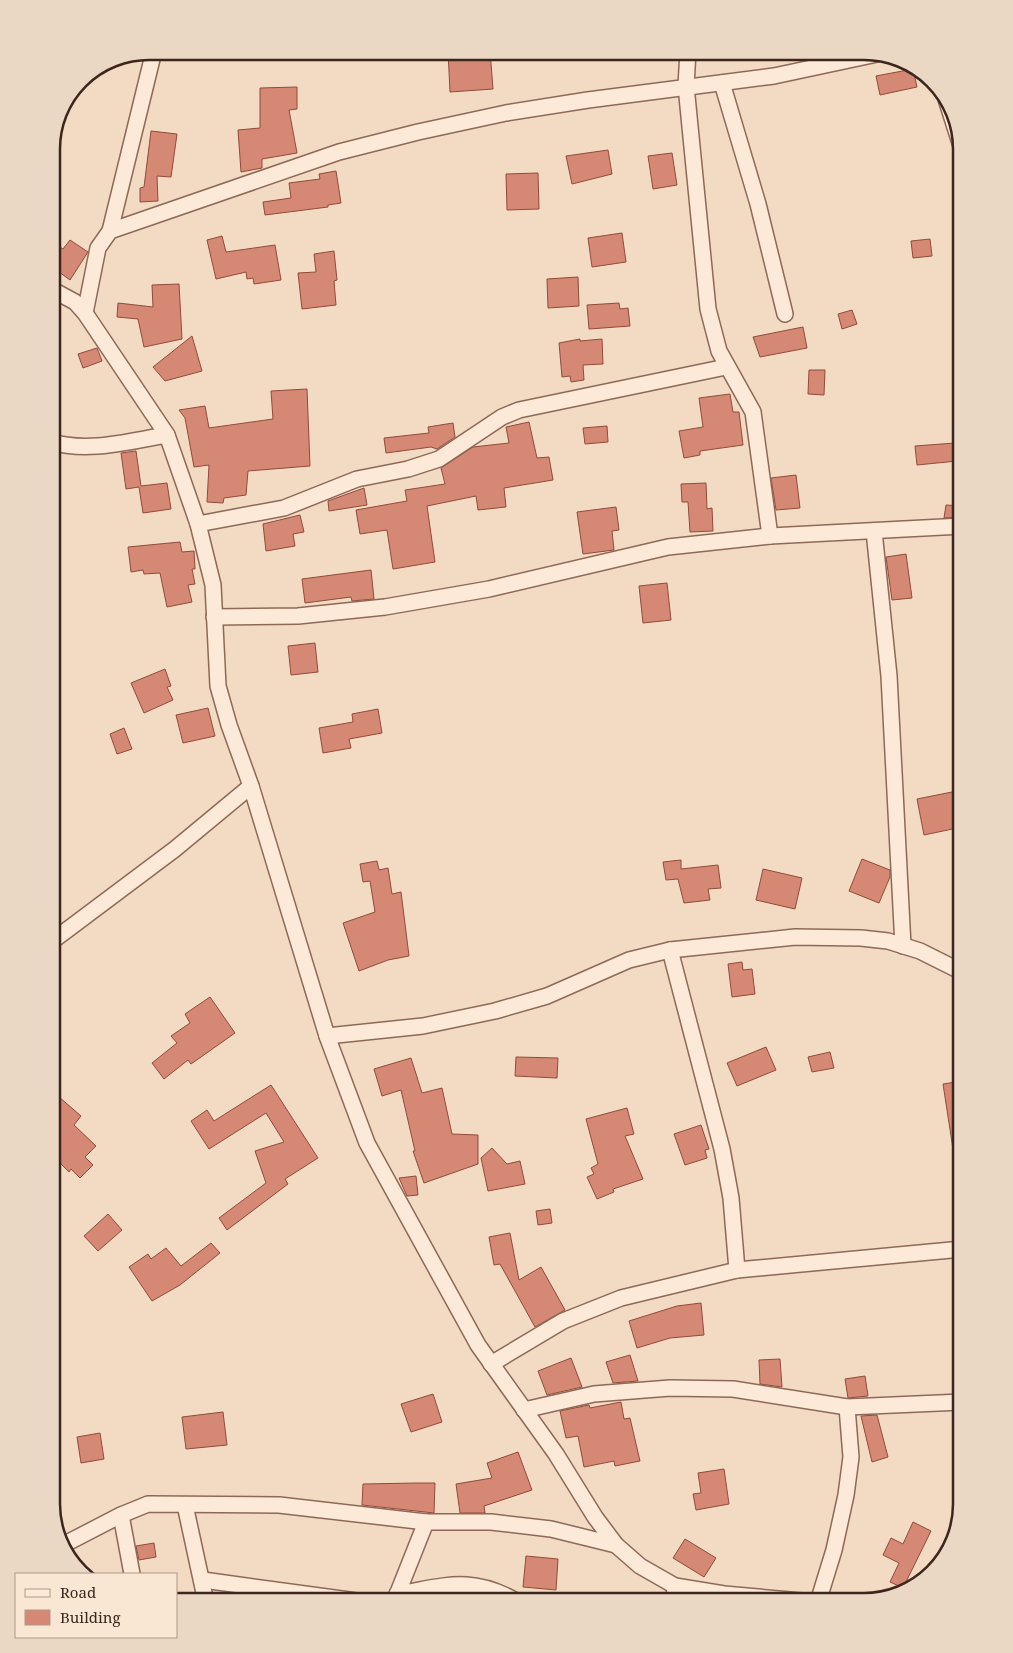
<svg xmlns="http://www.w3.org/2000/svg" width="1013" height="1653" font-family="'Noto Serif',serif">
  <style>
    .building { fill: #d58874; stroke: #914b3a }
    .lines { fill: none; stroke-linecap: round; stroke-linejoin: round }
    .minor-casing { stroke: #8f6957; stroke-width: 18 }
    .minor { stroke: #fce9d7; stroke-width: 15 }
    .rim { fill: none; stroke: #3d261d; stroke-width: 2.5 }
  </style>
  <rect width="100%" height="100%" fill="#f3dac2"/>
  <g class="building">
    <path d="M448,51H490L493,89L450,92Z"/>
    <path d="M913,69L917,87L880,95L876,76Z"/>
    <path d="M297,87V109L289,110L297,153L262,159V168L241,172L238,130L260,128V88Z"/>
    <path d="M151,131L177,134L171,177L157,176L158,201L140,202V188L144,187Z"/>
    <path d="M608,150L612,174L572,184L566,156Z"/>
    <path d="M672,153L677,185L653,189L648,156Z"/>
    <path d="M336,171L341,203L328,205V207L265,215L263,202L291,198L289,183L320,179L319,174Z"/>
    <path d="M538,173L539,209L507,210L506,174Z"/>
    <path d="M622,233L626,262L592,267L588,238Z"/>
    <path d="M222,236L226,252L275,245L281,280L254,284L253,278L247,279L246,272L216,279L207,240Z"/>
    <path d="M930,239L932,256L913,258L911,241Z"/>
    <path d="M70,240L88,252L70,280L51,266V241L63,249Z"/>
    <path d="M334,251L337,280L334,281L336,305L302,309L298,273L316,272L314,254Z"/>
    <path d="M578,277L579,306L548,308L547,279Z"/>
    <path d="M179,284L182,339L144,347L138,319L117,317L118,303L153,307L152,285Z"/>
    <path d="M619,303L620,309L628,308L630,326L589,329L587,305Z"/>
    <path d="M852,310L857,324L842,329L838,314Z"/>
    <path d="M803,327L807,348L760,357L753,337Z"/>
    <path d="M192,336L202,371L165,381L153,367Z"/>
    <path d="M580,339V341L602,339L603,364L583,365L584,380L571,382L570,376L562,377L559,343Z"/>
    <path d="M97,348L102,361L83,368L78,354Z"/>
    <path d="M809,370H825L824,395L808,394Z"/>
    <path d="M307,389L310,466L248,471L246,495L224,498L223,503L207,502L209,465L194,467L185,418L179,410L205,406L209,428L273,419L271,391Z"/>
    <path d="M730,394L733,412H739L743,445L700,451V455L684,458L679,431L703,427L699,398Z"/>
    <path d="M529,422L537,458L549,457L553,480L504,488L506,507L478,510L476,496L427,506L435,562L393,569L387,530L360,534L356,510L407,501L405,490L445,484L441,468L473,447L509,443L506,427Z"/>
    <path d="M453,423L455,437L437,449L431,447L386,453L384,438L429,433L428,427Z"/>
    <path d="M607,426L608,442L585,444L583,428Z"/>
    <path d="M955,443L957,461L917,465L915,446Z"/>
    <path d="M136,451L141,486L167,483L171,509L143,513L139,487L126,489L121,453Z"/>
    <path d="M796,475L800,508L776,510L771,478Z"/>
    <path d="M706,483L707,509L712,508L713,531L690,532L688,502H682L681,484Z"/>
    <path d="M364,488L367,505L329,511L328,501Z"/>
    <path d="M946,505L962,506V517L944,518Z"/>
    <path d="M616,507L619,530L612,531L614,550L583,554L577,512Z"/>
    <path d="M300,515L304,532L293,534L295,546L266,551L263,524Z"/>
    <path d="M180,542L182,552L194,551L195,569H192L195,584L188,585L192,602L167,607L160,573L144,574L143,570L131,572L128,547Z"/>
    <path d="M906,554L912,598L892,600L886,557Z"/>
    <path d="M371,570L374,599L352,601L351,597L305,603L302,579Z"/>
    <path d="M667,583L671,620L643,623L639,586Z"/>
    <path d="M315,643L318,672L291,675L288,646Z"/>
    <path d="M165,669L171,686L167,687L173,700L144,713L131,683Z"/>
    <path d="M208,708L215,736L183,743L176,715Z"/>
    <path d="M378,709L382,733L349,739L351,748L323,753L319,728L353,722L352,714Z"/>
    <path d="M124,728L132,749L117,754L110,734Z"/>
    <path d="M962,790V827L924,835L917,799Z"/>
    <path d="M862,859L890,870V877L879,903L849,891Z"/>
    <path d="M681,860V869L718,865L721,888L708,889L710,900L684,903L678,879L666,880L663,862Z"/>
    <path d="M377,861L379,870L388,868L392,894L401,892L409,956L388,960L359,971L343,923L375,912L370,881L363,882L360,864Z"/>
    <path d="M763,869L802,878L795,909L756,900Z"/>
    <path d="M742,962L743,970L752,969L755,994L732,997L728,964Z"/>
    <path d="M210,997L235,1033L191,1064L188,1060L164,1079L152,1063L177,1043L171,1036L190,1023L185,1014Z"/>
    <path d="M766,1047L776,1070L737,1086L727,1063Z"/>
    <path d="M830,1052L834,1068L812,1072L808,1057Z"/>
    <path d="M516,1057L558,1058L557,1078L515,1076Z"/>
    <path d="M411,1058L422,1093L442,1088L452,1134L478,1135V1164L424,1183L413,1151H415L401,1090L382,1096L374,1069Z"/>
    <path d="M962,1081V1149H953L943,1084Z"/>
    <path d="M271,1085L318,1158L285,1179L288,1184L227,1230L219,1218L266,1183L255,1151L284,1142L266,1113L209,1149L191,1121L207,1110L214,1121Z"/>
    <path d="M51,1090L81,1116L74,1125L96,1146L85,1157L93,1165L80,1178L71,1169L69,1172L51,1154Z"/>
    <path d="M627,1108L634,1134L625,1136L643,1179L613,1189L614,1192L597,1199L587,1177L594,1174L591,1168L598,1164L586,1119Z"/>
    <path d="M701,1125L709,1149L705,1150L707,1158L685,1165L674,1134Z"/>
    <path d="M492,1148L507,1164L520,1161L525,1184L488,1191L481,1158Z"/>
    <path d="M416,1176L418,1195L407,1196L399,1178Z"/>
    <path d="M550,1209L552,1223L538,1225L536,1211Z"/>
    <path d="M108,1214L122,1230L98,1251L84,1236Z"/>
    <path d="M510,1233L519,1280L541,1267L565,1310L535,1327L500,1264L494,1265L489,1237Z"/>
    <path d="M211,1243L220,1253L180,1285L152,1301L129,1267L148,1254L151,1259L166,1248L181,1266Z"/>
    <path d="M701,1303L704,1335L670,1338L637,1348L629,1321L677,1306Z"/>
    <path d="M630,1355L638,1381L613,1383L606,1362Z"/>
    <path d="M571,1358L582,1387L547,1395L538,1371Z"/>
    <path d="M780,1359L782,1387L760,1384L759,1360Z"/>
    <path d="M865,1376L868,1396L848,1398L845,1379Z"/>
    <path d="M433,1394L442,1422L411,1432L401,1404Z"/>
    <path d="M621,1402L624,1419L630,1418L640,1461L615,1466L614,1461L584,1467L578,1436L566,1438L560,1411L589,1405L590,1408Z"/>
    <path d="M223,1412L227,1445L186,1449L182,1417Z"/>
    <path d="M877,1415L888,1457L872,1462L861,1416Z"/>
    <path d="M100,1433L104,1459L81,1463L77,1437Z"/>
    <path d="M518,1452L532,1490L484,1506L485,1513H460L456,1484L492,1478L487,1463Z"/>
    <path d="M724,1469L729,1504L696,1510L693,1494L701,1493L698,1473Z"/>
    <path d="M416,1483H435L434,1513L362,1505L363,1484Z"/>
    <path d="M913,1522L931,1531L903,1588L890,1582L899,1563L883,1555L891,1538L903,1544Z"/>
    <path d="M685,1539L716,1558L704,1577L673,1558Z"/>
    <path d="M154,1543L156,1557L139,1560L136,1546Z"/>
    <path d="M526,1556L558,1559L556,1590L523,1587Z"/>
  </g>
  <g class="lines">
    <defs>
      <g id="minor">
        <path d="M688,51L686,86L708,309L719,351L753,412L770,536"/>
        <path d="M722,83L758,204L785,314"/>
        <path d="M946,99L961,146"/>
        <path d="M110,231L154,51"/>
        <path d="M51,289L75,302L85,313L167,435L198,524L213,585L218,686L229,725L251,786L327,1036L367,1143L478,1345L556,1454L595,1517L616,1545L640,1566L675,1586L724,1594L813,1602"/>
        <path d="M85,313L98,248L110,231L339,152L418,132L506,113L588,100L774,76L877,54"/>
        <path d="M51,442C89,453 129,441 167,435"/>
        <path d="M198,524L284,508L357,479L408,469L439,459L502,417L519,410L726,367"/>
        <path d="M874,531L889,676L903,946"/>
        <path d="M214,617L298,616L385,607L489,589L668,547L770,536L962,526"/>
        <path d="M51,942L175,849L251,786"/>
        <path d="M670,950L722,1149L731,1198L737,1270"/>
        <path d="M327,1036L423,1026L495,1011L547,996L629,960L670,950L795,937L861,938L888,941L920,951L962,972"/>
        <path d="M491,1364L563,1321L621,1298L737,1270L962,1249"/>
        <path d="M524,1410L594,1394L670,1388L733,1389L847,1407L962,1402"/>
        <path d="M185,1505L206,1602"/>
        <path d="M121,1515L132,1574"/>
        <path d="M61,1546L121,1515L148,1504L279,1505L426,1522H491L551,1529L616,1545"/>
        <path d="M203,1580L364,1602"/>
        <path d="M397,1594C446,1586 471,1575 518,1602"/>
        <path d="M395,1600L426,1522"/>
        <path d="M674,1602L675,1586"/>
        <path d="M818,1602L834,1550L846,1495L851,1457L847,1407"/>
      </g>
    </defs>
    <use href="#minor" class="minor-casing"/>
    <use href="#minor" class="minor"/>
  </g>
  <path d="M0 0H1013V1653H0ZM149 60H864A89 89 0 0 1 953 149V1504A89 89 0 0 1 864 1593H149A89 89 0 0 1 60 1504V149A89 89 0 0 1 149 60Z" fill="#ead7c4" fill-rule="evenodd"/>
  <path class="rim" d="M149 60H864A89 89 0 0 1 953 149V1504A89 89 0 0 1 864 1593H149A89 89 0 0 1 60 1504V149A89 89 0 0 1 149 60Z"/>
  <rect x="15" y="1573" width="162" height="65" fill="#f9e6d3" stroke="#ae998a"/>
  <rect x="25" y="1589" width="25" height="8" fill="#fce9d7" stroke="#ae998a"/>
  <text x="60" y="1598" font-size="15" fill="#3d261d">Road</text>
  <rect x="25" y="1610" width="25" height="15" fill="#d58874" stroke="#ae998a"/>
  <text x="60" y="1623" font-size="15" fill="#3d261d">Building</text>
</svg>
